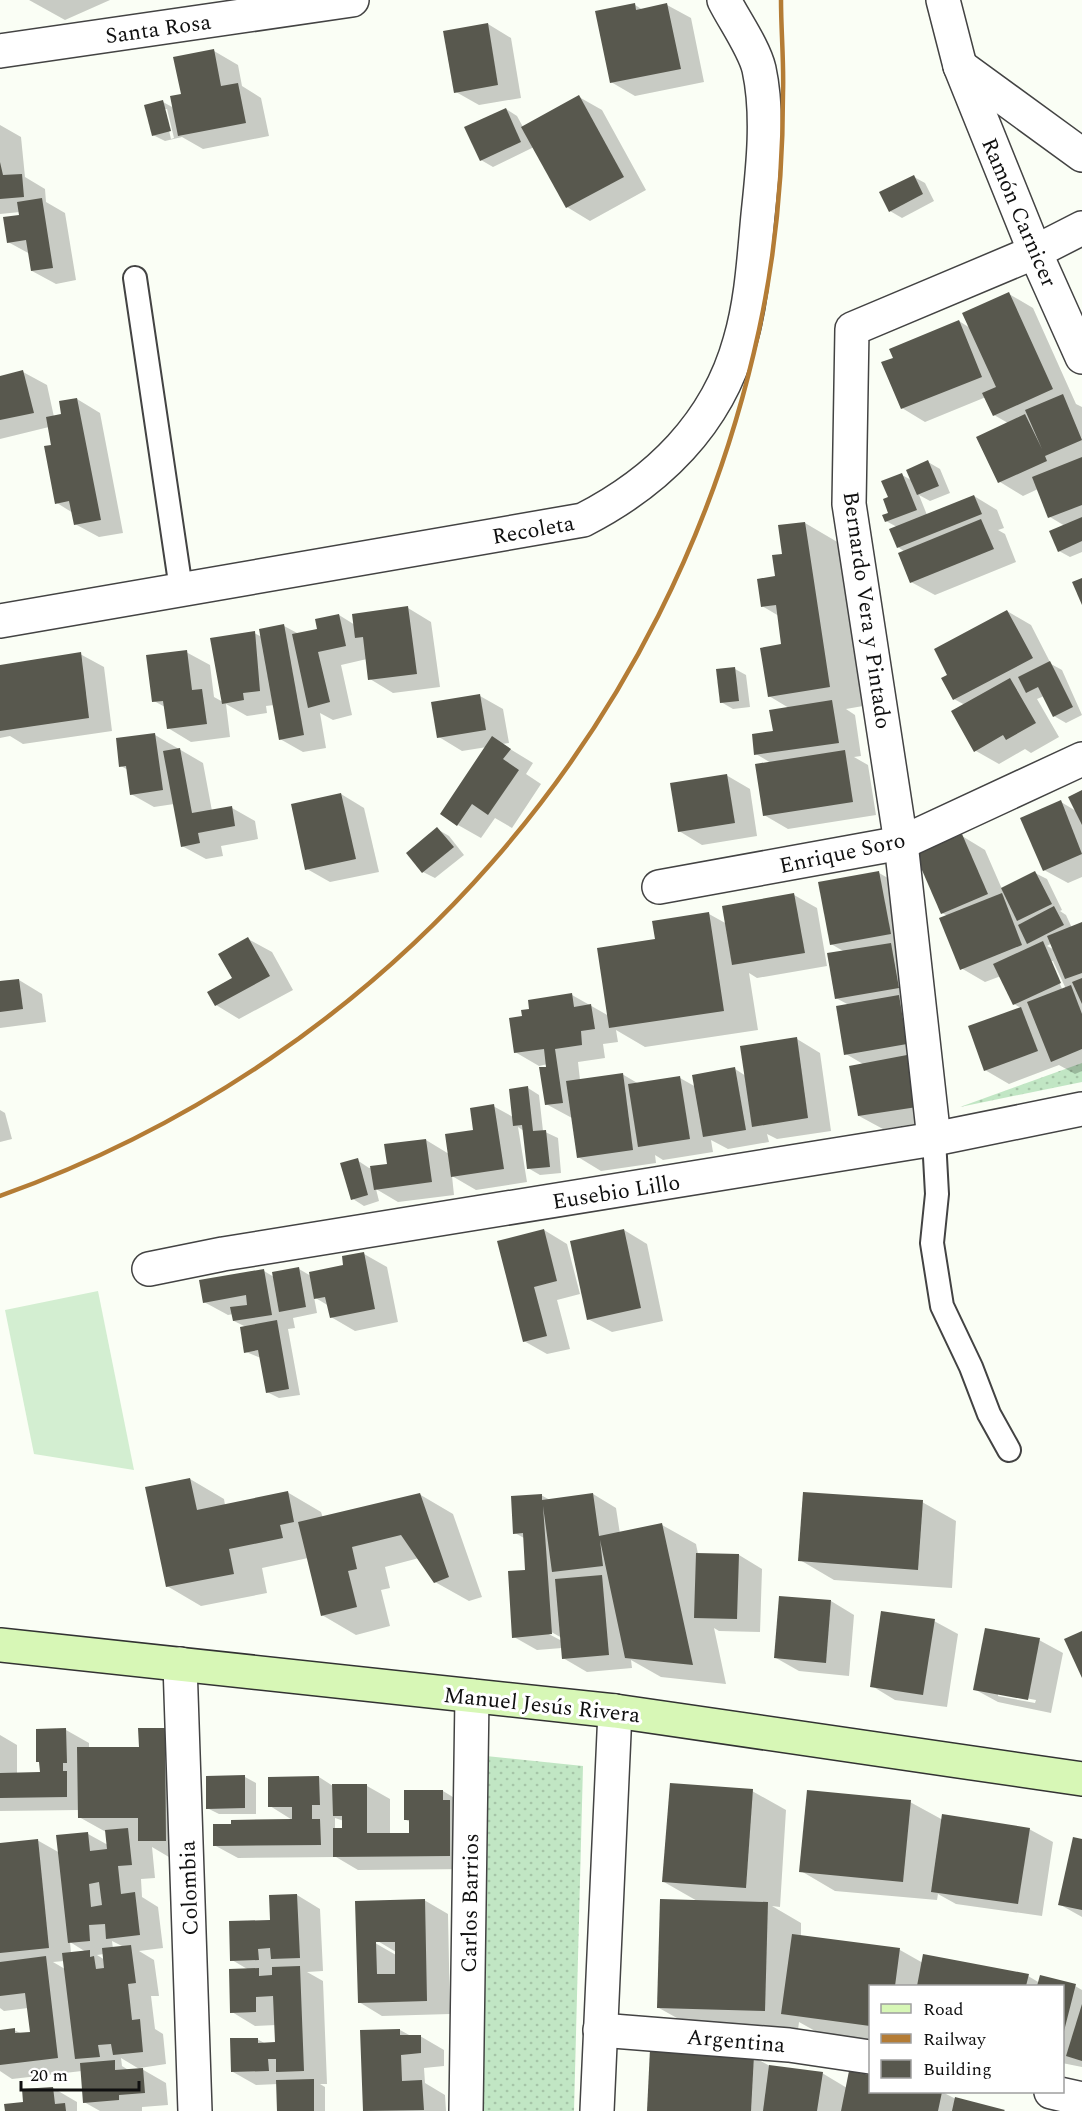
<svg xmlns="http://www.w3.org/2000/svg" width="1082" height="2111" font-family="Spectral,serif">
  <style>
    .grass { fill: url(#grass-dots) }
    .pitch { fill: #d3eed1 }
    .shadow { fill: #0003; fill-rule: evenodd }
    .building { fill: #58584e; fill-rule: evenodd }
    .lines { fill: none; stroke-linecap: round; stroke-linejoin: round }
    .lane-casing { stroke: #434343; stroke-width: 26 }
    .street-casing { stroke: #434343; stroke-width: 36 }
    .secondary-casing { stroke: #323232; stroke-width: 36 }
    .lane { stroke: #fff; stroke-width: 22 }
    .street { stroke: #fff; stroke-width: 33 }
    .secondary { stroke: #d7f7b6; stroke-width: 33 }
    .rail { stroke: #b47c35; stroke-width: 4.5 }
    .labels { text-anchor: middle; stroke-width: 6; stroke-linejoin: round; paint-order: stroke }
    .street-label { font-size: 22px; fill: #101010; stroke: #fff }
  </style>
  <defs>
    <pattern id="grass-dots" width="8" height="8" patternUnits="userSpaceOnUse" patternTransform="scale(1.5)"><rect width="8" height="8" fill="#c1e6c4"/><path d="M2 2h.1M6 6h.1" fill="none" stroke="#a5c4a7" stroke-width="1.8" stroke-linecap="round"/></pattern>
  </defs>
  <rect width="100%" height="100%" fill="#fafef5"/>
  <g class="grass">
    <path d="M1082,1063V1082L960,1107Z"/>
    <path d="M486,1756L583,1766L574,2111H481Z"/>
  </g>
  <path class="pitch" d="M98,1291L134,1470L34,1454L5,1310Z"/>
  <g class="shadow">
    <path d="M29,0H110L65,20Z"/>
    <path d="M635,5L643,10L667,5L691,18L704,82L635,96L611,82Z"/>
    <path d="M488,24L511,38L521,98L479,105L456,92Z"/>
    <path d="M214,51L238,65L242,86L261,98L269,136L203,149L182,137L165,141L153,135L163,102L174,108ZM164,109H167L174,138L171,139Z"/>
    <path d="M579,97L602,110L646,190L590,221L567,207L534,147L493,167L481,160L506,109L517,116L523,127Z"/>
    <path d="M0,125L21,137L25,177L45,189L46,202L65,213L76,280L56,284L32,271L30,254L8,242L21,216L20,212L0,214Z"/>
    <path d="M914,177L925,183L934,201L902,218L890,211Z"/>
    <path d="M1009,294L1033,308L1076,404L1082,407V552L1070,557L1059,551L1065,526L1050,517L1038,489L1023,496L1000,482L1008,423L994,415L986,397L925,422L902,408L895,358L959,321L970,328Z"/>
    <path d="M23,372L47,385L54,417L63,415L77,399L100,413L123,533L99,537L75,524L73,513L57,503L49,427L0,439V377Z"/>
    <path d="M928,462L940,469L950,493L930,501L919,495L927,515L974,496L997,510L1004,528L998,530L1005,534L1016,562L935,595L911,582L905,552L898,547L897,527L886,521L890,514L889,498L902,475L913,481Z"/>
    <path d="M805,523L839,543L863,706L846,709L855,715L861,756L854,757L868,765L876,815L788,829L764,815L771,763L756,754L789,708L769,696L783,646L779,616L762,606L777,578L783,555Z"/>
    <path d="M408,608L431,622L440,687L393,693L370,679L367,659L341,665L352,715L333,720L320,713L326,748L303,752L280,739L274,705L266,706L267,713L247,716L226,704L230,737L191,742L168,728L165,707L154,701L186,652L210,665L214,697L223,702L254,633L262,637L284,626L299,634L319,630L339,615L355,625Z"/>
    <path d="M1007,611L1031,625L1051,664L1062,670L1082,715L1066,723L1054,716L1044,696L1037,699L1059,737L1031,753L1025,749L999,764L976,751L965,705L954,699L949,676Z"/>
    <path d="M80,654L104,667L112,731L23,744L10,736L0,738V667Z"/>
    <path d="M735,669L746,675L750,707L733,709L721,702Z"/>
    <path d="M480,696L503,709L509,743L502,744L533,763L526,774L541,784L512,828L495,818L481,838L458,825L487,747L462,751L439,737Z"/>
    <path d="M155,735L203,763L212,811L232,808L255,821L258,839L221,846L223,856L206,859L182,846L174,804L154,807L131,794L128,770L121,766Z"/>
    <path d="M726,775L750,789L757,836L702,845L679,831Z"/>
    <path d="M1082,792V877L1068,883L1044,870L1061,802L1076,811Z"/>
    <path d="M341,794L364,808L379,872L330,882L307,869Z"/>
    <path d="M437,829L449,836L464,855L435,878L423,872Z"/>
    <path d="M962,836L985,850L1002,889L1035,873L1047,879L1062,910L1060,911L1066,915L1072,928L1082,924V1071L1075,1074L1059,1065L1009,1084L985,1070L970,1027L1021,1008L1014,1004L1001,976L985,982L961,968L948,916L942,913ZM1052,943L1055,950L1047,946ZM1050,961H1053L1066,989L1063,991Z"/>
    <path d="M879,873L902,886L939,1120L883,1129L859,1116L863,1064L846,1054L849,1005L836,998L845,952L831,944Z"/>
    <path d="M794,895L817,908L827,966L757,978L749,973L758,1030L645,1047L616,1030L618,1042L603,1044L605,1058L578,1062L580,1080L622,1074L639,1084L680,1078L696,1087L735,1069L746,1076L797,1039L820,1053L831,1131L777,1139L767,1134L769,1142L728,1149L711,1140L713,1152L663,1160L655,1155L656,1163L601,1171L578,1157L572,1118L546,1104L548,1064L539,1066L515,1052L524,1017L572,995L609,1016L657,940L709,914L727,924Z"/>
    <path d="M248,939L272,952L293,990L239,1019L216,1005L234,979Z"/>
    <path d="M19,980L42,994L46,1022L0,1028V981Z"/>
    <path d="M528,1088L539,1095L543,1131L558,1138L561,1173L540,1175L528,1168L524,1131L518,1127L527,1182L476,1190L452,1176L454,1195L398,1202L376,1189L379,1201L364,1206L353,1199L357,1160L369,1168L388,1165L426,1140L449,1154L475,1131L493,1106L513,1117Z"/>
    <path d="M0,1110L5,1113L12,1139L0,1142Z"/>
    <path d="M544,1230L567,1244L580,1294L557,1300L570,1349L547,1354L524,1341Z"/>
    <path d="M624,1230L647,1244L663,1321L612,1332L588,1319Z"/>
    <path d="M364,1254L387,1267L398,1322L355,1331L331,1317L329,1306L314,1297L317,1313L293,1318L295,1328L288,1329L300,1395L279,1398L267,1392L261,1358L246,1352V1327L234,1321L233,1314L228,1315L204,1302L264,1271L274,1277L299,1269L311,1276L345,1266Z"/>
    <path d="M190,1479L224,1499L225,1505L287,1492L321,1512L323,1518L419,1494L453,1514L482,1597L469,1601L435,1582L419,1558L385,1567L390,1588L381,1590L390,1626L356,1635L322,1615L308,1558L262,1568L267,1593L201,1606L167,1586Z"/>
    <path d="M593,1494L616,1508L620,1534L662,1525L696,1544L698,1554L739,1555L762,1569L760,1632L719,1631L714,1628L726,1684L661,1677L631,1660L632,1668L587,1672L563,1658L562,1648L537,1650L514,1637L527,1571L524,1538L515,1533L541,1495L550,1500ZM546,1629L562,1638V1641L545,1632Z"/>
    <path d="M922,1502L956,1521L952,1588L834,1580L800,1560Z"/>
    <path d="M831,1601L854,1615L849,1676L799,1671L776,1658Z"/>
    <path d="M934,1621L958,1634L947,1707L895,1700L872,1686Z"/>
    <path d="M1039,1640L1063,1653L1051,1713L998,1702L974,1689ZM998,1693L1036,1700L1035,1703L998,1696Z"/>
    <path d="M165,1729L198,1749L174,1860L152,1847L155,1878L141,1879L142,1897L158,1907L163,1948L139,1951L154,1960L159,1996H151L155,2029L163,2034L166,2064L140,2068L166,2083L168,2105L142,2107V2111H100L84,2102L82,2071L12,2079L0,2071V2031L14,2030L22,2034L31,2033L28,2008L4,2011L0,2008V1844L37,1840L60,1853L88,1834L108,1845L106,1832L79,1817V1810L0,1811V1735L17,1745V1774H41V1763L38,1761L66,1730L89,1743V1749L140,1748ZM112,1941L124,1947L113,1949ZM70,1942L86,1952L71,1953ZM104,1954L105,1960L97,1955ZM64,1961L65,1969L53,1962ZM121,2058L141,2070L130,2071L122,2066Z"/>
    <path d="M245,1777L256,1783V1814H219L207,1808Z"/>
    <path d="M319,1777L333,1786H367L390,1799V1835L410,1834V1822L406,1820V1791H443L466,1805L473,1869L358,1870L336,1857L238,1858L214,1845L294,1821L270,1806ZM335,1818L344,1821V1830H335Z"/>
    <path d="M752,1791L786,1810L780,1907L772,1906L801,1923V1937L900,1950L923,1963L1028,1976L1040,1983L1075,1986L1082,1990V2067L1062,2063V1986H870V2040L817,2032L799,2022L798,2030L693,2027L659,2008L699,1902L664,1882Z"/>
    <path d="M910,1802L943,1820L1029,1829L1053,1842L1042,1916L956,1904L938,1894L937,1900L835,1891L801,1871Z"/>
    <path d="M1082,1840V1917L1059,1904Z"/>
    <path d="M297,1895L320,1909L323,1971L307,1972L323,1981L327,2084H320L325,2087V2111H279L278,2084L256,2085L233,2072L257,2039L266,2044H277L276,2025L255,2026L232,2012L249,1970L232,1960Z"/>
    <path d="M424,1900L448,1914L450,2014L382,2016L359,2002L357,1902ZM376,1940L396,1952V1955L375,1943Z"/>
    <path d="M400,2030L411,2036H420L444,2050V2066L424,2068L425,2083L445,2095L446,2111H365L362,2031Z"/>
    <path d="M753,2057L770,2066L822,2073L847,2088L850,2073L870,2077V2092H942L956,2099L1002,2111H648Z"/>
    <path d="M53,2088L77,2102V2111H6Z"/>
  </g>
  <g class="building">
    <path d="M635,3L636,10L667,3L681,69L610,83L595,11Z"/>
    <path d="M488,23L498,85L454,93L443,31Z"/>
    <path d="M214,49L221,86L238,83L246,123L178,136L170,96L181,94L173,57Z"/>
    <path d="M579,95L624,177L566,208L521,127Z"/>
    <path d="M163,100L171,131L152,136L144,105Z"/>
    <path d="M506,108L521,142L480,161L464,127Z"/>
    <path d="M0,162L3,175L22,174L24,197L0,199Z"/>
    <path d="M914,175L923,194L889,212L879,192Z"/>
    <path d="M42,198L53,268L31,271L26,240L7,243L3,217L19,215L17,202Z"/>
    <path d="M1009,292L1053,389L993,416L982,393L996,387L962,313Z"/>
    <path d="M959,320L982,377L901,409L881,362L893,358L889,349Z"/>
    <path d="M23,370L34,413L0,420V376Z"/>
    <path d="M1063,394L1082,440L1045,456L1047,461L998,483L976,437L1025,414L1042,449L1025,410Z"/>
    <path d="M77,398L101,520L74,525L69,501L55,504L44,446L51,445L46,417L61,414L59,401Z"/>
    <path d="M1082,457V505L1048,518L1032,477Z"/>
    <path d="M928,460L939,486L917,495L906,470Z"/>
    <path d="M902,473L917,510L885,522L882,515L888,513L883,499L888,497L881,481Z"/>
    <path d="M974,495L982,514L897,548L889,529Z"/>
    <path d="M1082,517V541L1058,552L1049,531Z"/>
    <path d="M981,519L994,549L910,583L898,553Z"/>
    <path d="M805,522L830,687L768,697L760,648L781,644L776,605L761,607L757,579L775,576L772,555L782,554L778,525Z"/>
    <path d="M1082,578V605L1072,582Z"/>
    <path d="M408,606L417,674L368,680L363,637L355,638L352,614Z"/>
    <path d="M1007,610L1033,658L953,700L941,678L947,675L934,649Z"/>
    <path d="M339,614L346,646L318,652L330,702L308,708L292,634L317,629L315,619Z"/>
    <path d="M284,624L304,735L279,740L259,629Z"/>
    <path d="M255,631L260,691L243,693L244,700L222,704L210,638Z"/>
    <path d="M187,650L192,690L202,689L207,724L167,729L163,701L152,702L146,655Z"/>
    <path d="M81,652L89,718L0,731V665Z"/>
    <path d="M1050,661L1073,707L1053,717L1038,687L1026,693L1018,677Z"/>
    <path d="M735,667L739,701L720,703L716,669Z"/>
    <path d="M1010,678L1036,723L1006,740L1003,735L974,752L951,711Z"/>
    <path d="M480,694L486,730L437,738L431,702Z"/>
    <path d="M832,700L839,743L754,755L752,734L773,731L769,710Z"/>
    <path d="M155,733L163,790L130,795L126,766L119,767L116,738Z"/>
    <path d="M492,736L511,749L503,759L519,770L488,815L472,804L457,826L440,814Z"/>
    <path d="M180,748L192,813L232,806L235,826L198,833L200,843L181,847L163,751Z"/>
    <path d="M845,750L853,802L763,816L755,764Z"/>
    <path d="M727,774L735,823L678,832L670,783Z"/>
    <path d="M1082,790V825L1068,797Z"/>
    <path d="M341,793L356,859L305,870L291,804Z"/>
    <path d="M1061,800L1082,854L1043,871L1020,818Z"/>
    <path d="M437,827L454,847L422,873L406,853Z"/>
    <path d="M962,834L988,894L941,914L915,854Z"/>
    <path d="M879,871L891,934L830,945L818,882Z"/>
    <path d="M1035,871L1052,904L1017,921L1001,888Z"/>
    <path d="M794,893L805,953L732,965L722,906Z"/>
    <path d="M1002,893L1022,945L960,970L939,918Z"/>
    <path d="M1054,906L1064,925L1027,944L1018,925Z"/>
    <path d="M709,912L724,1011L609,1028L597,948L655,939L652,921Z"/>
    <path d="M1082,922V973L1065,979L1047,936Z"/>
    <path d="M248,937L270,976L215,1006L207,992L232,978L218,954Z"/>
    <path d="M1043,941L1061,983L1013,1005L993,964Z"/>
    <path d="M891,943L899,988L835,999L827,953Z"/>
    <path d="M1082,978V1004L1072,982Z"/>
    <path d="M19,979L23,1009L0,1012V981Z"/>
    <path d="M1071,985L1082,1014V1049L1051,1062L1027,1002Z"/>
    <path d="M572,993L574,1007L591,1004L595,1029L581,1031L582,1045L555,1049L563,1103L545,1105L539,1067H546L544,1049L514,1053L509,1018L522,1016L521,1010L529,1009L528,1000Z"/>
    <path d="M899,995L907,1044L844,1055L836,1006Z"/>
    <path d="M1021,1007L1038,1051L984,1071L968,1026Z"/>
    <path d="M797,1037L808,1118L752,1127L740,1046Z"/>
    <path d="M907,1055L917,1107L858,1116L849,1066Z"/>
    <path d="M735,1067L746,1130L703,1137L692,1075Z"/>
    <path d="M623,1073L633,1150L577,1158L566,1081Z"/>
    <path d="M680,1076L690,1139L638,1147L628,1084Z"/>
    <path d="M528,1086L533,1131L546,1130L550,1167L527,1169L522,1125L513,1126L509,1089Z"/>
    <path d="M494,1104L504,1169L451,1177L445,1134L473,1130L470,1108Z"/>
    <path d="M426,1139L432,1182L374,1190L370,1166L387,1164L384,1144Z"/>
    <path d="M358,1158L368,1195L351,1200L340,1163Z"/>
    <path d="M544,1229L557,1281L534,1287L547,1336L523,1342L497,1241Z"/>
    <path d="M624,1229L641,1308L587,1320L570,1241Z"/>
    <path d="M364,1252L375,1309L330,1318L325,1297L314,1299L309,1272L343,1265L342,1256Z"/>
    <path d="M299,1267L306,1307L279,1312L272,1272Z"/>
    <path d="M264,1269L272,1315L233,1321L230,1307L247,1305L246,1295L203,1303L199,1280Z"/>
    <path d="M277,1320L289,1389L266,1393L258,1350L244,1353L240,1327Z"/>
    <path d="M190,1478L197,1510L288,1491L294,1522L280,1525L283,1538L229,1549L234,1574L166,1587L145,1487Z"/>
    <path d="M803,1492L923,1500L918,1570L798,1561Z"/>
    <path d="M420,1493L449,1577L434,1583L401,1535L352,1547L357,1569L348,1571L357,1607L321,1616L298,1522Z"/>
    <path d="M593,1493L599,1536L662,1523L693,1665L625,1658L600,1540L603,1566L552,1572L543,1506L552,1634L512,1638L508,1571L525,1570L523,1533L513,1534L511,1496L542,1494V1500Z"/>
    <path d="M696,1553L739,1554L737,1619L694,1618Z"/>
    <path d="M602,1575L609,1655L562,1659L555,1579Z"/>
    <path d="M779,1596L831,1600L826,1663L774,1658Z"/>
    <path d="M881,1611L935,1619L923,1695L870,1687Z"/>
    <path d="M985,1628L1040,1638L1028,1700L973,1690Z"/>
    <path d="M1082,1631V1678L1064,1639Z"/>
    <path d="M66,1728L67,1763H63V1771H67V1797L0,1798V1773L40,1772L39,1762H36V1729Z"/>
    <path d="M138,1728H165L166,1841H138V1818H78L77,1747H139Z"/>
    <path d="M245,1775V1808L206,1809V1776Z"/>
    <path d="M319,1776L320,1805H312V1819H320L321,1845L213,1846V1824H231V1820L292,1819V1807H268V1777Z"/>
    <path d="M670,1783L753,1789L746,1888L662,1882Z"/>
    <path d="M332,1784H367V1833H409V1820H404V1790H443V1800H450V1856L333,1857V1828H342V1816H333Z"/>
    <path d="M807,1790L911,1800L903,1882L799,1872Z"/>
    <path d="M942,1814L1030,1828L1018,1904L931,1892Z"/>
    <path d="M128,1828L132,1865L118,1866L121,1894L135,1892L140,1935L106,1939L105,1924L89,1925L90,1941L68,1943L56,1835L88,1832L90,1851L107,1849L105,1830ZM99,1882L102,1905L91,1907L89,1884Z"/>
    <path d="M1073,1837L1082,1839V1910L1058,1905Z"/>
    <path d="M38,1839L49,1948L0,1953V1843Z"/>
    <path d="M297,1894L300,1958L271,1959L270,1948L258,1949L259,1960L230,1961L229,1921L270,1920L269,1895Z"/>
    <path d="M425,1899L427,2001L358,2003L355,1901ZM376,1942H395V1974H377Z"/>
    <path d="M660,1899L768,1902L765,2011L657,2008Z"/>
    <path d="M792,1934L900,1948L895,1986H870V2026L781,2014Z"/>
    <path d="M131,1945L136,1983L128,1984L132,2020L140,2019L143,2052L113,2055L111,2044L98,2045L100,2057L75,2059L62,1953L90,1950V1957L94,1956L96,1969L104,1968L102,1948Z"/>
    <path d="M923,1954L1029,1974L1026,1986H917Z"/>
    <path d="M46,1956L58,2058L0,2065V2030L15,2028V2033L30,2032L25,1993L0,1996V1962Z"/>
    <path d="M300,1966L304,2071L276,2072V2059H268L269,2071L231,2072L230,2038H258V2043L275,2042L273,1996L256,1997V2012L230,2013L229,1969L259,1968V1976L272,1975V1967Z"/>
    <path d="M1040,1975L1076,1984L1063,2035L1062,1986H1037Z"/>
    <path d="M1082,2004V2061L1066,2056Z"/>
    <path d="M400,2029V2035H421V2053L401,2055L402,2081L422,2080L424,2110L363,2111L360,2030Z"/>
    <path d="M650,2049L754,2055L751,2111H647Z"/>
    <path d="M115,2060V2070L143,2068L145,2093L119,2095V2100L83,2103L80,2063Z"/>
    <path d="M769,2065L823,2072L817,2111H763Z"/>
    <path d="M849,2071L870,2075V2092H942L938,2111H841Z"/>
    <path d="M314,2079V2111H277L276,2080Z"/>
    <path d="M53,2087L55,2104L65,2103L66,2111H5L4,2104L23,2102L22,2089Z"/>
    <path d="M955,2097L1005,2110L1004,2111H952Z"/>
  </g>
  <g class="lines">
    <defs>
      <g id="lane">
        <path d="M135,278L181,589"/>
        <path d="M934,1139L937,1194L932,1243L942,1306L971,1367L989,1414L1009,1450"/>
      </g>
      <g id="street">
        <path d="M943,0L960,66L1035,252L1082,357"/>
        <path d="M0,51L352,0"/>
        <path d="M960,66L1082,155"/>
        <path d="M0,621L583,520C657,482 717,424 740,341C752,300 754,257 758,215C763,168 769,115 759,69C754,48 734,20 724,0"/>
        <path d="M659,887L901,843L1082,759"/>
        <path d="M934,1139L901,843L849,504L852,329L1035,252L1082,228"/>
        <path d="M149,1269L223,1254L934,1139L1082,1109"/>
        <path d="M180,1664L195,2111"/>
        <path d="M600,2030L789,2045L870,2057"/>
        <path d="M1051,2092L1082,2099"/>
        <path d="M466,2111L472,1696"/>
        <path d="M597,2111L615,1711"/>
      </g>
      <path id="secondary" d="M0,1645L615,1711L1082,1779"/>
    </defs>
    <use href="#lane" class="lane-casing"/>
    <use href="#street" class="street-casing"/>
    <use href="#secondary" class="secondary-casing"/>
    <use href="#lane" class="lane"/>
    <use href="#street" class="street"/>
    <use href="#secondary" class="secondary"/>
    <path class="rail" d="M0,1196C388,1057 672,733 759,330C776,252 783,172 783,93C784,62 781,31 781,0"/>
  </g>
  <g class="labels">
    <g class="street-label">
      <text transform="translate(158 28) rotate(-8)" y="8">Santa Rosa</text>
      <text transform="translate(1020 212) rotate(67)" y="8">Ramón Carnicer</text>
      <text transform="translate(533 529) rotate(-10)" y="8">Recoleta</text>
      <text transform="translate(868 610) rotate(82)" y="8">Bernardo Vera y Pintado</text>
      <text transform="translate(842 852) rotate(-12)" y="8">Enrique Soro</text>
      <text transform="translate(616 1191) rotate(-9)" y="8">Eusebio Lillo</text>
      <text transform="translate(542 1704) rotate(6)" y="8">Manuel Jesús Rivera</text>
      <text transform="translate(188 1888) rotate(-92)" y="8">Colombia</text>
      <text transform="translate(469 1903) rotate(-89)" y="8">Carlos Barrios</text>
      <text transform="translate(736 2040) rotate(5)" y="8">Argentina</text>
    </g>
  </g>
  <rect x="869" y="1985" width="195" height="108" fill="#ffffff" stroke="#9f9f9f" stroke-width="1.5"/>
  <rect x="881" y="2004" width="30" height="9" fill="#d7f7b6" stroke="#9f9f9f" stroke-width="1.5"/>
  <text x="923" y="2015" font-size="18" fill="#101010">Road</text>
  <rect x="881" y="2034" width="30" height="9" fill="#b47c35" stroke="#9f9f9f" stroke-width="1.5"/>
  <text x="923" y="2045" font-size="18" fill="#101010">Railway</text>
  <rect x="881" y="2060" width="30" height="18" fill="#58584e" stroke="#9f9f9f" stroke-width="1.5"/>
  <text x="923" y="2075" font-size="18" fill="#101010">Building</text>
  <path d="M21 2081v9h118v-9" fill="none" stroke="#101010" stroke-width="3"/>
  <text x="30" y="2081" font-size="18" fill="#101010" stroke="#ffffff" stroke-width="4.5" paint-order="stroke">20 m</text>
</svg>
